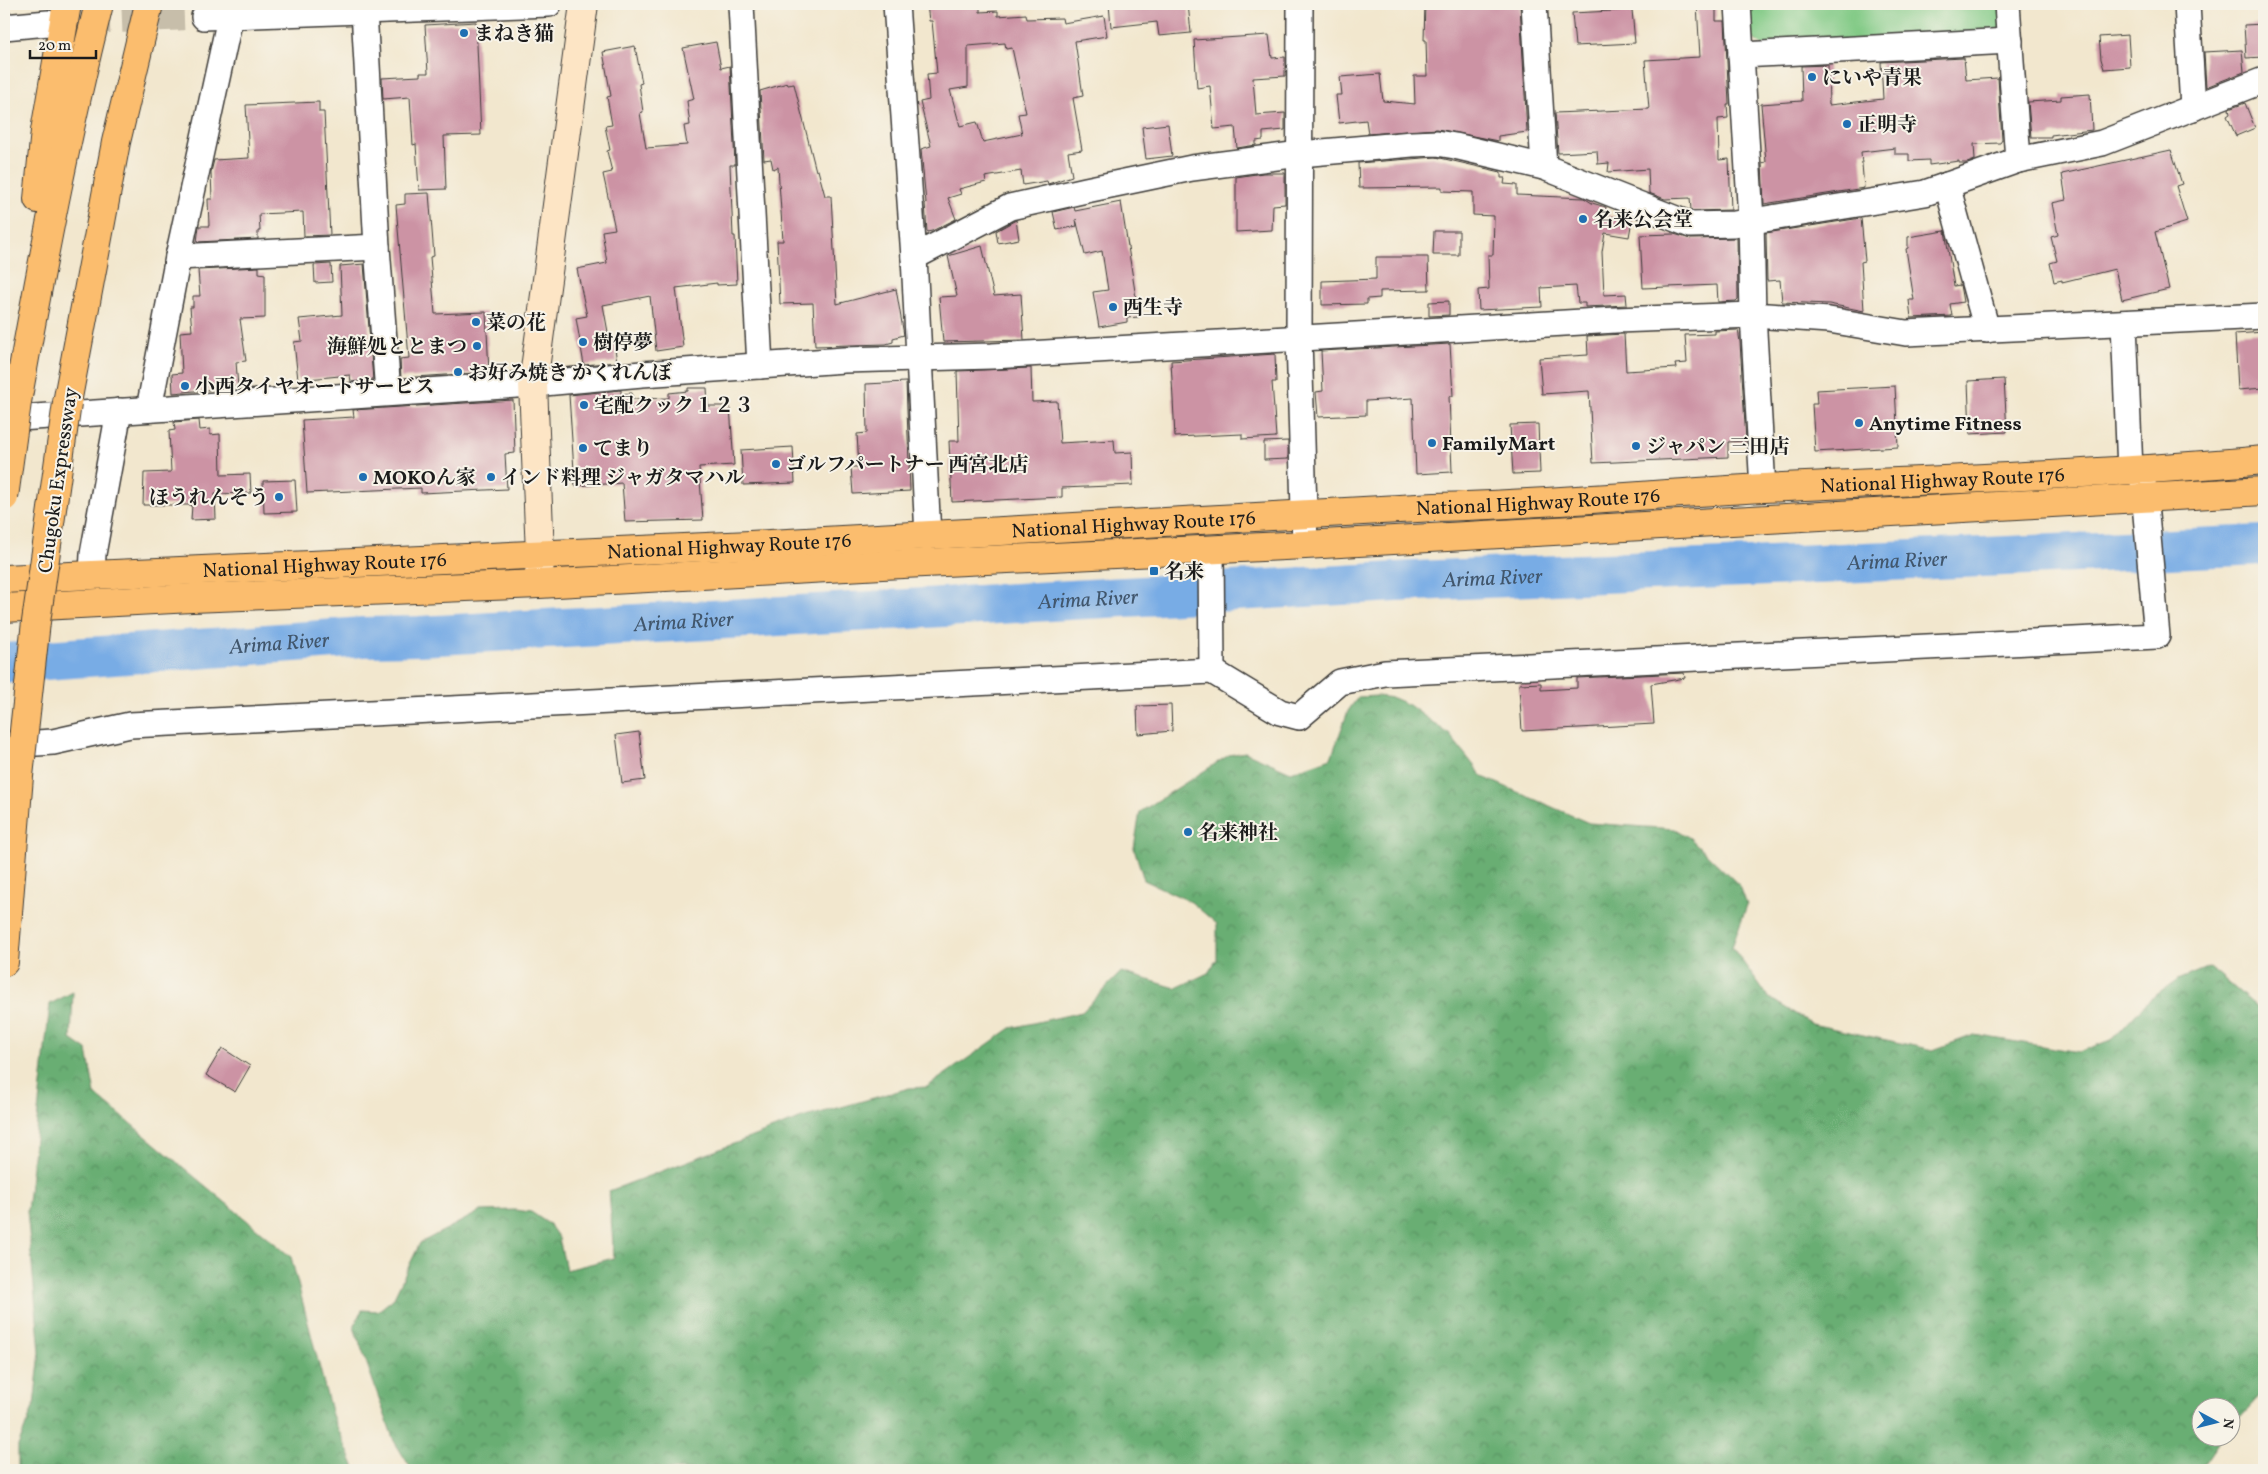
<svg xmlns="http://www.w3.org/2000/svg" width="2268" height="1474" font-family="Vollkorn,'Noto Serif JP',serif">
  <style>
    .forest { fill: url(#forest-crowns); stroke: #426548 }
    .green { fill: #82ca86; stroke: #4f7351 }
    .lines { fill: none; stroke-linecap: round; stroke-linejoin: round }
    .river { stroke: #78ace5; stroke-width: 40 }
    .building { fill: #cc93a4; fill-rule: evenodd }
    .street-tunnel { stroke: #c7beaa; stroke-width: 25; stroke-dasharray: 25 12; stroke-linecap: butt }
    .street-casing { stroke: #3c3a37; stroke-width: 28 }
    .secondary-casing { stroke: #3c3a37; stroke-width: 30 }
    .highway-casing { stroke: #3c3a37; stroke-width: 30 }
    .street { stroke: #fff; stroke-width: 25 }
    .secondary { stroke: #fde5c5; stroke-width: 28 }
    .highway { stroke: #fbbd6e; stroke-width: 28 }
    .highway-bridge-casing { stroke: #3c3a37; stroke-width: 30; stroke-linecap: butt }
    .highway-bridge { stroke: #fbbd6e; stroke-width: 28 }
    .poi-dot { fill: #1f6fb2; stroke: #f7f3e8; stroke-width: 2 }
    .labels { text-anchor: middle; stroke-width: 4; stroke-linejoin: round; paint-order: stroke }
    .poi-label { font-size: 20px; font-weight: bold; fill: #1c1c1c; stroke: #f7f3e8; text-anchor: start }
    .street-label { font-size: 20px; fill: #1c1c1c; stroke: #f7f3e8 }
    .water-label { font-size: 21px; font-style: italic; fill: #41566c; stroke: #f7f3e8 }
  </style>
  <defs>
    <pattern id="forest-crowns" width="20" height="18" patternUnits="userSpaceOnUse" patternTransform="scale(1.25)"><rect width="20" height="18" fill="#69ae73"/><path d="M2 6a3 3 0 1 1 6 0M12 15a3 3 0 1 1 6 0" fill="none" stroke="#568d5e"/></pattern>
  </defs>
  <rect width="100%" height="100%" fill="#f7f3e8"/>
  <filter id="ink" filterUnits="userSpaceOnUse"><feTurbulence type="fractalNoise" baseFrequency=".02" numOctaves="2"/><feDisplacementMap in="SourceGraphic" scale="10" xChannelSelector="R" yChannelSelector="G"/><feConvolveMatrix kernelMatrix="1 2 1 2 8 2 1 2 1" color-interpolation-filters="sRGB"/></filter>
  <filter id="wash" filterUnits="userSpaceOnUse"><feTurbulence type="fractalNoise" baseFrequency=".0096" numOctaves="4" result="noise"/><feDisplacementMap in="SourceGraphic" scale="20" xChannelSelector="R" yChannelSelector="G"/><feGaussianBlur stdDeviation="1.12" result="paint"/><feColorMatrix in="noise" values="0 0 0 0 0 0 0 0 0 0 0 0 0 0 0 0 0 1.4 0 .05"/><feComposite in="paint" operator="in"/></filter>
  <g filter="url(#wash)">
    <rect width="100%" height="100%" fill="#f2e7ce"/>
    <g class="forest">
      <path d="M1377,696L1393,698L1409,705L1449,734L1483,777L1589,823L1675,829L1690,838L1740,886L1747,905L1732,947L1768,997L1812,1024L1933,1050L1974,1035L2079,1052L2113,1039L2149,1000L2178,980L2210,967L2264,1013V1391L2231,1427L2230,1406H2200V1436L2222,1437L2205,1462L2194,1470H412L394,1441L354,1327L362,1310L378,1311L393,1299L420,1243L481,1211L515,1210L531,1212L549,1224L559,1238L566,1270L614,1258L609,1191L802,1118L909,1088L927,1087L1011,1028L1082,1012L1121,972L1176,988L1208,973L1217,959V924L1191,902L1144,880L1134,848L1140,812L1229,755L1245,752L1291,772L1331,758L1348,711L1358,697Z"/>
      <path d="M73,992L71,1039L87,1050L95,1094L291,1257L332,1415L356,1470H18V1446L34,1405L40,1352L27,1211L50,1004Z"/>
    </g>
    <path class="green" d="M1747,4H2000L2001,26L1992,36L1765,47L1749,36Z"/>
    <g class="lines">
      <path class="river" id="s1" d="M4,663L363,637L419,636L1415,581L2264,545"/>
    </g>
    <g id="blocks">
      <g class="building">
        <path d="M927,4H980V12L998,11V16L1026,14L1027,19L1062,18L1063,23L1104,16L1107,36L1075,41L1083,96L1073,98L1082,150L1068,152L1072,176L1048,184L1047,181L1023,185L1021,171L985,177L986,182L959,189L961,194L948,198L956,219L932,231L927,232L925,203H926L921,149L931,146L920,102L929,100L927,74L937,73L932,21H929ZM1005,43L1006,49L1012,48L1026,113L1018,114L1022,134L983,142L977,122L960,126L950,90L968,87V46Z"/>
        <path d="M1109,4H1188L1191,33L1159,36L1157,22L1111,27Z"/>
        <path d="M1425,4H1520L1527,132L1498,136V141L1437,129L1368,134L1366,120L1339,123L1336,95H1342L1340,77L1380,74L1383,101L1415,104L1414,76H1427L1426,40H1424Z"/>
        <path d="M1697,4H1716V21H1725L1729,104H1727L1728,118L1718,119L1719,160L1729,159L1731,210L1694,211L1691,210L1690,198L1665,199L1649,193L1648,169L1608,172L1609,163L1598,164L1597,151L1558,153L1555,113L1649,109L1645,60L1700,57Z"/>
        <path d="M1632,10L1635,43L1575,46L1572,13Z"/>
        <path d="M476,22L481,135L444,136L446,189L419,190L416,144L413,145L410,97L383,99L382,78L420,76V73H428L425,25Z"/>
        <path d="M2264,24V57L2246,58L2244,25Z"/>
        <path d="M1269,35L1272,58L1285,57V76L1253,78L1256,115L1285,113V130L1263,132V140L1256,141V145L1237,148L1235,127L1214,129L1210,86L1197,88L1194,40Z"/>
        <path d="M2128,35L2130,67L2104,69L2101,59L2099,37Z"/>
        <path d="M716,42L721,68L730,66L735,165H730L733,236H735L737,284L717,285V283L676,288L683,347L656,351L650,296L603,305L610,343L614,342L617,362L584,365L576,318L587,316L577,269L607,263L602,231L615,229L603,174L612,172L607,151L610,150L605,126L612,125L607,97L611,96L603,52L635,46L642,83L639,84L643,112L640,113L646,148L687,145L684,126L690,125L687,101L694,99L683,48Z"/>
        <path d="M2242,50L2244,72L2206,87L2204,52Z"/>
        <path d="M1964,58L1966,80L1998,78L2002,140L2000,143L1974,144L1975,160L1967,163H1959V161L1929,165V160L1909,161V154H1895V148L1861,152L1864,188L1764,204L1762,163L1766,162L1761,104L1802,101L1801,66L1828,65L1829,105L1883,99L1881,62Z"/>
        <path d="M787,83L788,85L794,84L816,171L818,170L825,196H831L837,304L896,289L904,335L893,338V342L886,344L815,346L813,303L780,304L777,241H783L778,167L773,169L771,159L764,160L760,91Z"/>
        <path d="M2090,94L2092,130L2051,135V137H2031L2028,102L2061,100V96Z"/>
        <path d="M319,102V112H324L330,235L304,236L303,212L259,214L260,231H258V239L197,242L199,226H209L208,199H212L211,172L214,160L249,158L246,105Z"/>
        <path d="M2245,103L2255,128L2236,136L2227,116L2230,114L2229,109Z"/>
        <path d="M1168,124L1172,156L1146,159L1142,127Z"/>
        <path d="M2171,150L2182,184L2176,186L2187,222L2155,232L2169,289L2122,300L2115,269L2062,282V280L2054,282L2050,263L2057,261L2051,237L2058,235L2052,203L2066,200L2062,174Z"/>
        <path d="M1436,157L1501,172V178H1505L1504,184L1517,185V195L1584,198L1592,203L1606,207L1605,213H1609L1608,216L1632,220L1629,237L1605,233L1602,252L1604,295L1626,294L1627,305L1585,307V303H1578L1576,286L1541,288L1542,307L1479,310L1478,290L1489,289L1488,255H1493L1494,216L1473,215V192L1442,191V187L1359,188L1358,163Z"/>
        <path d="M1263,173H1285V204L1273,205L1272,230L1236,232V177Z"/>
        <path d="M429,193L434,256L430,257L435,314L486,312L489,372L401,378L400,359L409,358L396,205L405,204V194Z"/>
        <path d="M1121,202L1139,317L1127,318V322L1099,327L1093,292L1108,290L1102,251L1085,255L1076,219L1077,226L1057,230L1053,212L1074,207L1075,211Z"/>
        <path d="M1861,218L1865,261L1861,262L1864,311L1829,304L1782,302L1780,280L1767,281L1766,233Z"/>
        <path d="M1016,220L1019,239L998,243L996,231Z"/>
        <path d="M1434,231H1459V255H1433Z"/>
        <path d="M1945,231L1954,286L1960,285L1963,302L1950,304L1952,316L1911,318L1909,300H1914L1906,249L1908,248V237Z"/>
        <path d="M1674,234L1691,239L1737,238L1738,299L1736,301L1718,302L1717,285L1643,288L1640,235Z"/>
        <path d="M982,246L994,296L1021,294L1024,340L943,342L939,297L957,296L948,256Z"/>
        <path d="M1376,257H1428L1429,290L1380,291V298L1367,299V304L1322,305V281L1376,279Z"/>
        <path d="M331,264L332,282L315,283L314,265Z"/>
        <path d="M364,264L373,380L351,382L350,375L298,380L294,342L302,341L299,319L342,315L340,266Z"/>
        <path d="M259,267V273L265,274V318L240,319L246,361L236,362L238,387L173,393L172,374L182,373L180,332L192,331L190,307H193V296H200L198,270Z"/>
        <path d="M1449,301V315L1429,316V302Z"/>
        <path d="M1738,330L1740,342L1746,441L1728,442V457L1593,463L1589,391L1542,394L1539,358L1588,355L1587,336L1624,334L1626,371L1676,368L1675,364L1687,363L1685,335L1715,334V331Z"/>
        <path d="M2264,332V388L2238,390L2235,334Z"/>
        <path d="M1450,344L1453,396H1449L1452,472L1416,474L1413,398L1366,401V415L1318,417L1316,392L1323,391L1321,351Z"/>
        <path d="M1275,354L1276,382H1272L1276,437L1242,439V434L1175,437L1171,361Z"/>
        <path d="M1031,368L1032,402L1057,401L1060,443L1114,440L1115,453L1132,452L1133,485L1062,488V497L952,502L949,441H959L957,371Z"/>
        <path d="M2004,379L2007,432L1970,434L1968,381Z"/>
        <path d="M906,382L910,491L853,494L851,467H859L857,434L867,433L866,384Z"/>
        <path d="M1895,386L1898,447L1815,452L1812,404H1817L1816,390Z"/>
        <path d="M688,388H707L708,406H730L734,465L699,467L703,520L625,522L622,483L575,486L569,395L621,390V394L632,393L633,399L669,398V393L688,391Z"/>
        <path d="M513,400L515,453L505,454L507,489L421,493V488L307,493L302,420L354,417L353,410Z"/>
        <path d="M199,420L200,430L210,429V435L220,434L221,475L250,474L251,493L215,494L216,519L191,520L192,505H143L144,473L171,472L169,431L175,430L174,422Z"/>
        <path d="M1538,424L1540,473L1513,474L1510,425Z"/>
        <path d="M1288,441V459L1264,460V442Z"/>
        <path d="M793,447L795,483L743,485L741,450Z"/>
        <path d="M295,480L297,512L264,513L263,481Z"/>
        <path d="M1684,673L1685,678L1651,684L1654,724L1522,731L1519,684L1541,683V690L1577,688V678Z"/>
        <path d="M1171,705L1172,731L1138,734L1137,706Z"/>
        <path d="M639,732L645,780L622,783L616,735Z"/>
        <path d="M222,1048L250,1066L235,1092L206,1075Z"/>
      </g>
    </g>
  </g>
  <g filter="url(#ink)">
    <use href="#blocks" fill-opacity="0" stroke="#3c3a37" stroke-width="1"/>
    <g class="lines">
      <path class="street-tunnel" d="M48,23L204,17"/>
      <defs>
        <g id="street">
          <path d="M741,4L760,366"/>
          <path d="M896,4L914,257L928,536"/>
          <path d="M1300,4L1299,338L1305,545"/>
          <path d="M1534,4L1544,167"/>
          <path d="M1738,4L1751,220L1753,315L1763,489"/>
          <path d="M2007,4L2018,160"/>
          <path d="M2187,4L2193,108"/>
          <path d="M204,17L549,4"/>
          <path d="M4,27L48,23"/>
          <path d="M1741,55L2010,41"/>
          <path d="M1947,185L1987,330"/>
          <path d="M377,247L388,393"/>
          <path d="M178,257L377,247L364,10"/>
          <path d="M914,257L1010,207L1086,190L1192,168L1300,154L1412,144L1437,143L1455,146L1544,167L1691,225L1734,224L1925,193L2018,160L2102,143L2264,80"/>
          <path d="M2124,323L2130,471"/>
          <path d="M149,409L178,257L233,4"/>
          <path d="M4,419L533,384L642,374L844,360L992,356L1616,320L1753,315L1829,320L1906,333L2264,316"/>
          <path d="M1211,549L1212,671"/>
          <path d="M92,575L93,554L119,411"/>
          <path d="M4,745L53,742L130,725L1212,671L1280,712L1299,717L1340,682L1385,673L2157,636L2142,471"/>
        </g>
        <path id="secondary" d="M539,579L540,554L533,384L584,4"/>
        <g id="highway">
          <path d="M38,199L45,131L67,4"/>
          <path d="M17,402C41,268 66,135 99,4"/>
          <path d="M67,403L116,142L149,4"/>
          <path id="s2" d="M4,579L750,545L1435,507C1545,504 1654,494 1764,488C1931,480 2098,475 2264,460"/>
          <path d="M4,608L192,598L539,584L882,565L1305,545L2264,491"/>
          <path d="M4,962L19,776"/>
        </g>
      </defs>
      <use href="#street" class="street-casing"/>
      <use href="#secondary" class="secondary-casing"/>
      <use href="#highway" class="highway-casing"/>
      <use href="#street" class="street"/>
      <use href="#secondary" class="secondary"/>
      <use href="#highway" class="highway"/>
      <defs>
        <g id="highway-bridge">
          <path d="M4,497L17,402"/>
          <path d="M19,776L36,622L67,403"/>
        </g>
      </defs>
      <use href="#highway-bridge" class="highway-bridge-casing"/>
      <use href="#highway-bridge" class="highway-bridge"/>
    </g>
  </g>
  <g class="poi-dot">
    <circle cx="464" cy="33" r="5"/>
    <circle cx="1812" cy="77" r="5"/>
    <circle cx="1847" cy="124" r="5"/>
    <circle cx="1583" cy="219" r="5"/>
    <circle cx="1113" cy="307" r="5"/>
    <circle cx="476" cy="322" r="5"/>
    <circle cx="583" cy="342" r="5"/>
    <circle cx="477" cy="346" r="5"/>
    <circle cx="458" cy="372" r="5"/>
    <circle cx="185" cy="386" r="5"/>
    <circle cx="584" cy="405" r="5"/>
    <circle cx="1859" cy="423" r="5"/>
    <circle cx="1432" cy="443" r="5"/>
    <circle cx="1636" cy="446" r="5"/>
    <circle cx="583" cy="448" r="5"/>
    <circle cx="776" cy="464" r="5"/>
    <circle cx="363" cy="477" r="5"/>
    <circle cx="491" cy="477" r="5"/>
    <circle cx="279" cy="497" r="5"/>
    <rect x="1149" y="566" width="10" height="10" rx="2.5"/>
    <circle cx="1188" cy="832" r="5"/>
  </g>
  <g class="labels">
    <g class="poi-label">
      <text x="474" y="40">まねき猫</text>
      <text x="1822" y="84">にいや青果</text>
      <text x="1857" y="131">正明寺</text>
      <text x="1593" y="226">名来公会堂</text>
      <text x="1123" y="314">西生寺</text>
      <text x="486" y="329">菜の花</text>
      <text x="593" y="349">樹停夢</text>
      <text x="467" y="353" text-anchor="end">海鮮処ととまつ</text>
      <text x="468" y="379">お好み焼き かくれんぼ</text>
      <text x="195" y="393">小西タイヤオートサービス</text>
      <text x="594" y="412">宅配クック１２３</text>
      <text x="1869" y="430">Anytime Fitness</text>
      <text x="1442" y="450">FamilyMart</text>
      <text x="1646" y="453">ジャパン 三田店</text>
      <text x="593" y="455">てまり</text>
      <text x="786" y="471">ゴルフパートナー 西宮北店</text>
      <text x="373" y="484">MOKOん家</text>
      <text x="501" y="484">インド料理 ジャガタマハル</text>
      <text x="269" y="504" text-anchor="end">ほうれんそう</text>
      <text x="1164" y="578">名来</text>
      <text x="1198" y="839">名来神社</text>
    </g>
    <g class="street-label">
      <text transform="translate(57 480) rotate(-82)" y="7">Chugoku Expressway</text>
      <text dy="7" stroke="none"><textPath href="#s2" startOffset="1941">National Highway Route 176</textPath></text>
      <text dy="7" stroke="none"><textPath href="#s2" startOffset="1536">National Highway Route 176</textPath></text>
      <text dy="7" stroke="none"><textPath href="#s2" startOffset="1131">National Highway Route 176</textPath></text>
      <text dy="7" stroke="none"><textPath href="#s2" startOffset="726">National Highway Route 176</textPath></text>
      <text dy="7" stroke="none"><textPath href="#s2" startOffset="321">National Highway Route 176</textPath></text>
    </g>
    <g class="water-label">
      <text dy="7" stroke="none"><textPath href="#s1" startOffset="1896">Arima River</textPath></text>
      <text dy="7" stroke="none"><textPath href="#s1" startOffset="1491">Arima River</textPath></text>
      <text dy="7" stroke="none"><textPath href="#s1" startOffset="1086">Arima River</textPath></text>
      <text dy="7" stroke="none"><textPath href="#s1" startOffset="681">Arima River</textPath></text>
      <text dy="7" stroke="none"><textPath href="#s1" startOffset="276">Arima River</textPath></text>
    </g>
  </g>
  <rect width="2268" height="1474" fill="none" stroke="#f7f3e8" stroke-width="20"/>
  <g transform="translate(2216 1422) rotate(97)"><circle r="24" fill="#f7f3e8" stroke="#9f9d96"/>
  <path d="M0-4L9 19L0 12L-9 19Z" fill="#1f6fb2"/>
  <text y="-8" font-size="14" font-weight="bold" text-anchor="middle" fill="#1c1c1c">N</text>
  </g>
  <path d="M30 50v8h66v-8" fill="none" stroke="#1c1c1c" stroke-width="2.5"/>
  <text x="38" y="50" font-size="15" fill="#1c1c1c" stroke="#f7f3e8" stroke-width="4" paint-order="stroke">20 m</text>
</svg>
